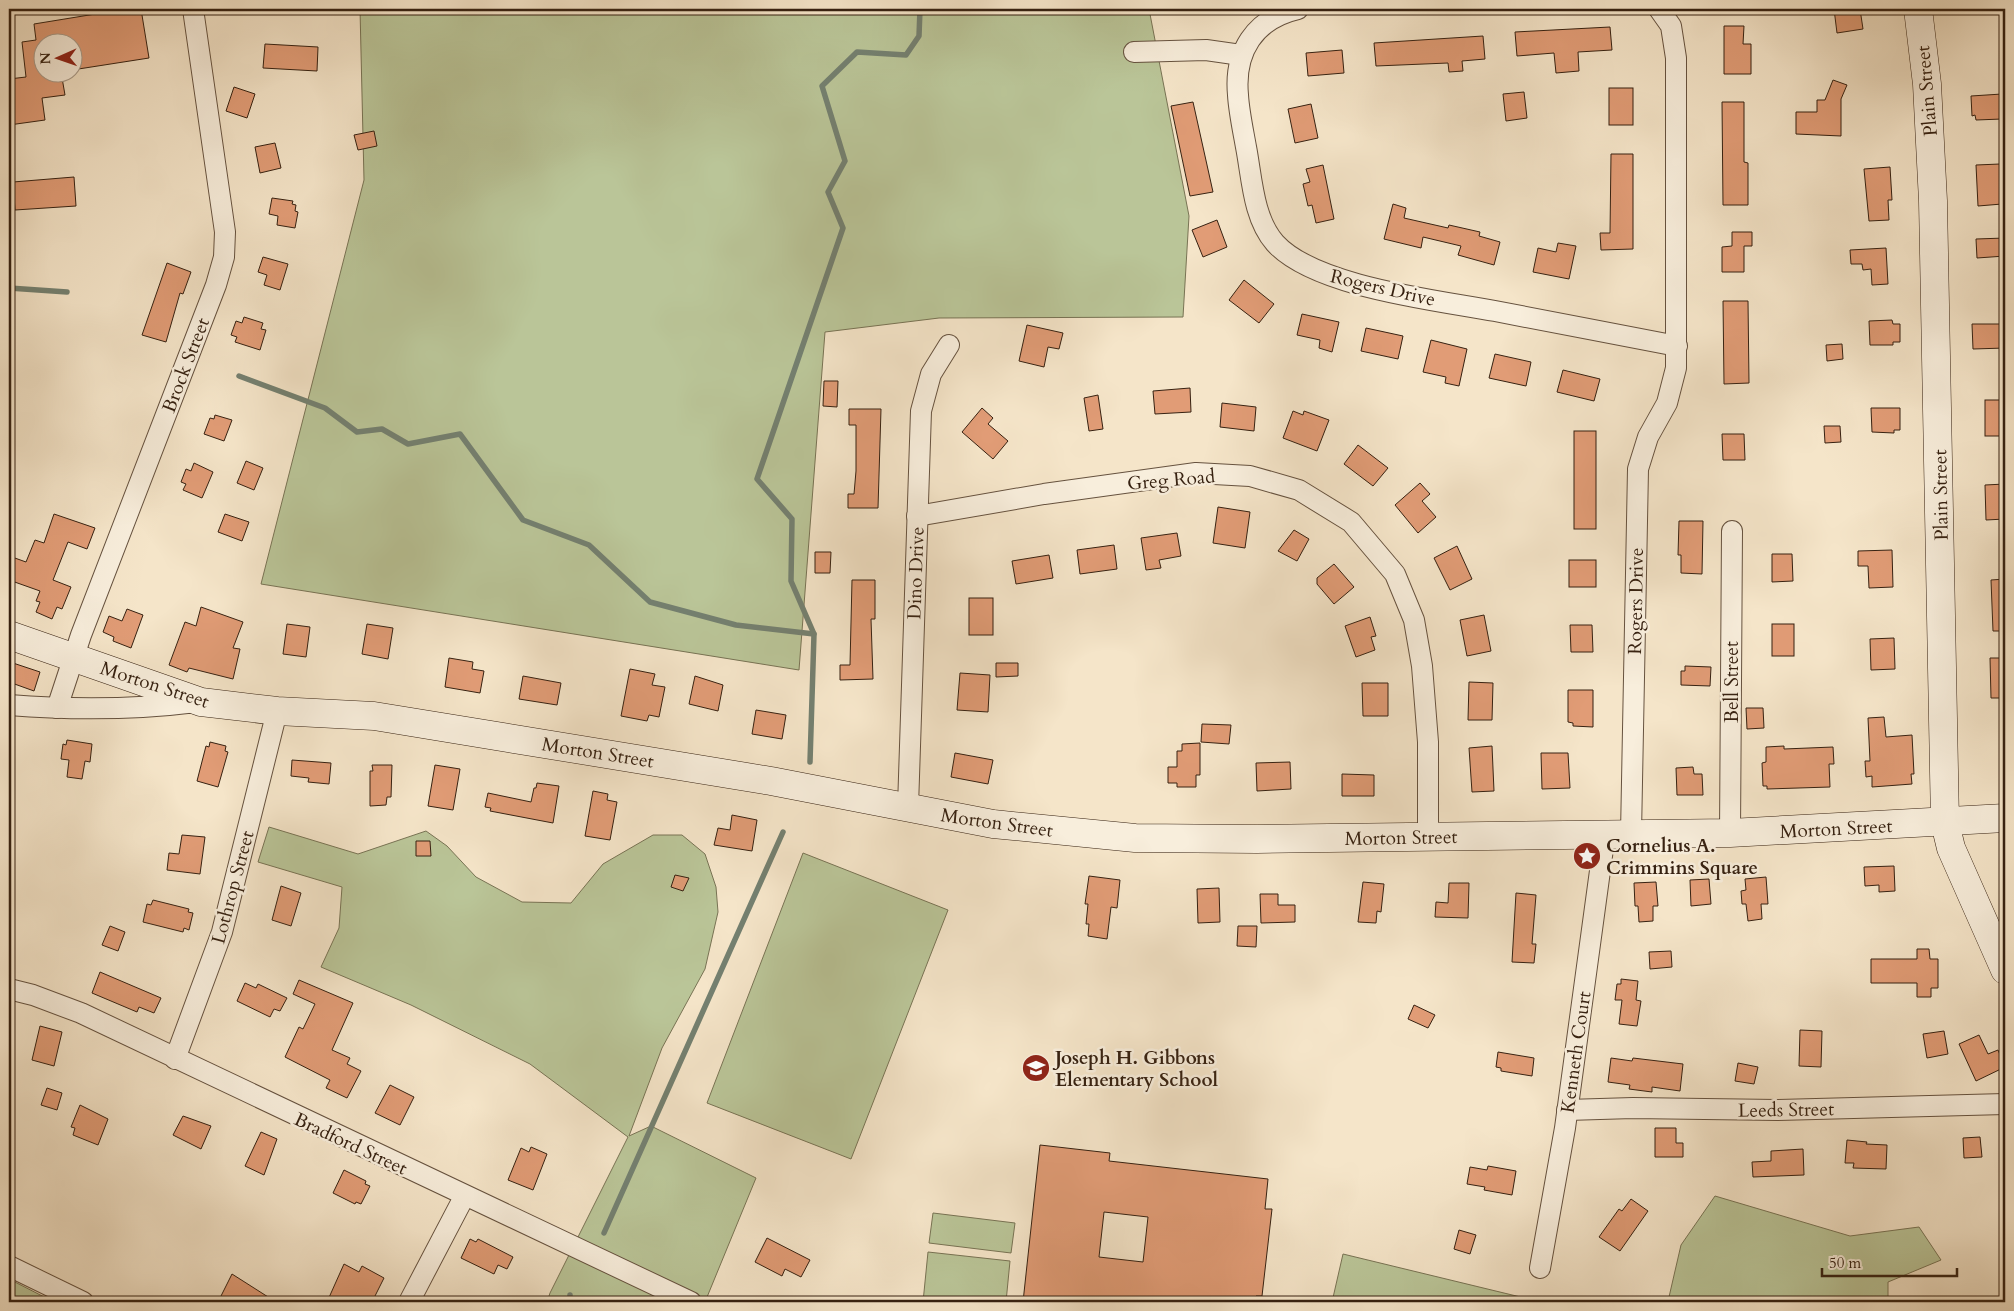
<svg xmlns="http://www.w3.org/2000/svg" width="2014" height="1311" font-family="Cardo,serif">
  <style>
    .green { fill: #bac598; stroke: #787354 }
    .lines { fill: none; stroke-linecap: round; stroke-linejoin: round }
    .stream { stroke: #748070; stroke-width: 5.5 }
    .building { fill: #e19c76; stroke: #362111; fill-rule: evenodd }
    .street-casing { stroke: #66523f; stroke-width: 22 }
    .secondary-casing { stroke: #362111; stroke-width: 29 }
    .street { stroke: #f8eedc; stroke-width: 20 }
    .secondary { stroke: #f8eedc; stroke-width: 28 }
    .labels { text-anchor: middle; stroke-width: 5; stroke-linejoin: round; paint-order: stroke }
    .street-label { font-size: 19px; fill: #362111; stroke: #f8eedc }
    .poi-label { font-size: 19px; font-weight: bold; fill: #362111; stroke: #f8eedc; text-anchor: start }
  </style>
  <rect width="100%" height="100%" fill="#f5e5c9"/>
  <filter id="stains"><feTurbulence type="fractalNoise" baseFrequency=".004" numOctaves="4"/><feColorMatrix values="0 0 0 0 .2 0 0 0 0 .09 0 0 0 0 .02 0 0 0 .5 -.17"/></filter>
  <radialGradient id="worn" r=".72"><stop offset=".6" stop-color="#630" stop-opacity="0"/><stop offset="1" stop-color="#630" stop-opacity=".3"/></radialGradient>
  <g class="green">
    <path d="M360,9H1149L1189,216L1183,317L939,318L825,332L799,670L261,584L364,180Z"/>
    <path d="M269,827L358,854L426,831L447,846L476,877L522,902L571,903L603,864L653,835H682L705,854L716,887L718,912L705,969L662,1048L629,1136L651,1126L756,1178L705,1302H547L550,1293L628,1137L530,1064L411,1005L321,967L339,928L342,887L258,862Z"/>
    <path d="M803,853L948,910L851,1159L707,1103Z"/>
    <path d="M1715,1196L1850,1236L1919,1227L1941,1260L1888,1282V1302H1612L1669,1297L1681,1245Z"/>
    <path d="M933,1213L1015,1223L1011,1253L929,1243Z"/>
    <path d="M928,1252L1010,1261L1006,1302H923Z"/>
    <path d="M1343,1254L1541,1302H1332Z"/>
    <path d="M9,1279L54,1302H9Z"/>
  </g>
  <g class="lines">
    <g class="stream">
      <path d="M9,288L67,292"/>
      <path d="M239,376L325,408L357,432L382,429L408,444L460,434L523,520L589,545L650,602L736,625L814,634"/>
      <path d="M810,762L814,634L791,581L792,519L757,479L843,228L828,192L845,161L822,86L857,52L906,55L919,36L920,9"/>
      <path d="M604,1233L783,832"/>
      <path d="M570,1302V1295"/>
    </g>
  </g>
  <g class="building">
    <path d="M126,9H141L149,58L72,70V42H42V72H61L65,95L42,98L45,120L9,125V79L26,77L22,42L36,40L34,24Z"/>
    <path d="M1834,9H1860L1863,29L1837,33Z"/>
    <path d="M1724,26H1744L1743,44H1751V74H1724Z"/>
    <path d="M1610,27L1612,50L1578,52L1579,71L1556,73L1554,53L1517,56L1515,32Z"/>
    <path d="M1483,36L1485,59L1462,61L1463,71L1449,72L1448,63L1376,66L1374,43Z"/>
    <path d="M265,44L318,47L317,71L263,68Z"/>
    <path d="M1342,50L1344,73L1308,76L1306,53Z"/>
    <path d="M1833,80L1847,85L1841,99V136L1796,134V112H1817V100H1825Z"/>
    <path d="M234,87L255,94L247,118L226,111Z"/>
    <rect x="1609" y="88" width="24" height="37"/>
    <path d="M1524,92L1527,118L1506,121L1503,94Z"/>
    <path d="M2002,94V119L1976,120L1975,115L1972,116L1971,96Z"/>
    <path d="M1193,102L1213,192L1190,196L1171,106Z"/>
    <path d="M1722,102H1744V162L1748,163V205H1723Z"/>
    <path d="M1311,104L1318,138L1295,143L1288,109Z"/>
    <path d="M374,131L377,146L358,150L354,135Z"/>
    <path d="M275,143L281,168L260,173L255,147Z"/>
    <path d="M1611,154H1633V249L1601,250L1600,233H1610Z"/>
    <path d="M2000,164L2002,204L1978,206L1976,165Z"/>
    <path d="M1323,165L1334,219L1316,223L1312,205L1308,206L1303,184L1310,182L1306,169Z"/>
    <path d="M1890,167L1892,200H1888L1889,220L1869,221L1864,169Z"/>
    <path d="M74,177L76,206L15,210L13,182Z"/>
    <path d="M272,198L293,201L292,204L296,205L295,211L298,212L295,228L277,225L278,216L269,214Z"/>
    <path d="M1393,204L1406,208L1404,218L1448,228L1449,225L1480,232L1479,236L1500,242L1494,265L1458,255L1461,246L1423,237L1421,248L1384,239Z"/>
    <path d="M1217,220L1227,247L1203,257L1192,230Z"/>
    <path d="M1732,232H1752V246H1744V272H1722V247L1732,246Z"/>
    <path d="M2005,238V256L1977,258L1976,239Z"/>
    <path d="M1558,243L1576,246L1569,279L1533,272L1538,248L1556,252Z"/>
    <path d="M1886,248L1888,284L1872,285L1871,269L1863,270L1862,264H1851L1850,250Z"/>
    <path d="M263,257L288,264L280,290L264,285L267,275L258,272Z"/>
    <path d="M167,263L191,272L183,294L180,293L166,342L142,335Z"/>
    <path d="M1244,280L1274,304L1259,323L1229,300Z"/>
    <path d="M1723,301H1748L1749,383L1724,384Z"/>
    <path d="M1302,314L1339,322L1332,352L1319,348L1320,340L1297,335Z"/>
    <path d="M244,317L263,323L261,329L266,330L260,350L235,342L237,337L231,335L236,321L242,323Z"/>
    <path d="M1892,320L1893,324H1900V342H1893V345H1870L1869,321Z"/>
    <path d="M1972,324H2005V348L1973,349Z"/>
    <path d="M1027,325L1063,333L1059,349L1048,347L1044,367L1019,361Z"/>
    <path d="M1366,328L1403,336L1398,359L1361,351Z"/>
    <path d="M1431,340L1467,349L1459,386L1445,383L1446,377L1423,372Z"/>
    <path d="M1842,344L1843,359L1827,361L1826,345Z"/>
    <path d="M1495,354L1531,362L1526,386L1489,378Z"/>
    <path d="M1563,370L1600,379L1594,401L1557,392Z"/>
    <path d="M824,381H838L837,407L823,406Z"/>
    <path d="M1190,388L1191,412L1155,414L1153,391Z"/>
    <path d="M1098,395L1103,429L1089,431L1084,398Z"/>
    <rect x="1985" y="400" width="20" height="36"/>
    <path d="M1222,403L1256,407L1254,431L1220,427Z"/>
    <path d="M982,408L993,418L988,424L1008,441L993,459L962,432Z"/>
    <path d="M1871,408H1900V430H1894V433L1872,432Z"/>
    <path d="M849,409H881L878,508H848V494H854L856,471V425H849Z"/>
    <path d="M1293,411L1303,415L1304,411L1329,420L1317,451L1283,438Z"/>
    <path d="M215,415L232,420L224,441L204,434L210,418L214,419Z"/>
    <path d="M1824,426H1840L1841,442L1825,443Z"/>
    <rect x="1574" y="431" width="22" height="98"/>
    <path d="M1722,434H1744L1745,460H1723Z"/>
    <path d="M1358,445L1388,468L1373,486L1344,464Z"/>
    <path d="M246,461L263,468L254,490L237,483Z"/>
    <path d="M194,463L213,472L202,498L183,490L186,484L181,482L186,469L191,471Z"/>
    <path d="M1420,483L1430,494L1422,501L1436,517L1418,533L1395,505Z"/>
    <path d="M2005,484V519L1986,520L1985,485Z"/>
    <path d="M1218,507L1250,512L1245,548L1213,543Z"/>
    <path d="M54,514L95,528L87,549L68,542L53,580L71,587L62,609L57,607L52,619L36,612L40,602L36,601L40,591L9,580V565L12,557L26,562L35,540L44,543Z"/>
    <path d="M225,514L249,522L242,541L218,532Z"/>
    <path d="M1679,521H1703L1702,574L1681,573V555H1678Z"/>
    <path d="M1294,530L1309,539L1297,561L1278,551Z"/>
    <path d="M1177,533L1181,556L1159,560L1161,568L1146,570L1141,538Z"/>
    <path d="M1114,545L1117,569L1080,574L1077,550Z"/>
    <path d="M1457,546L1472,579L1450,590L1434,558Z"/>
    <path d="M1892,550L1893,587L1869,588L1868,566H1858V551Z"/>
    <path d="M815,552H831L830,573H815Z"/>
    <path d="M1772,554H1792L1793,581L1772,582Z"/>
    <path d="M1049,555L1053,578L1016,584L1012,561Z"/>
    <rect x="1569" y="560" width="27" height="27"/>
    <path d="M1334,564L1354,587L1334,604L1317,584V578Z"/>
    <path d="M2005,579V631H1993L1991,580Z"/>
    <path d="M852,580H875V619H871L873,679L840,680V665H850Z"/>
    <rect x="969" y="598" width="24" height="37"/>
    <path d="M201,607L243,622L233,648L240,649L233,679L189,668L187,672L169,665L185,622L196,626Z"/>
    <path d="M127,609L143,615L131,648L113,641L114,637L103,632L109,616L122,621Z"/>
    <path d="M1484,615L1491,651L1467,656L1460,620Z"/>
    <path d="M1370,617L1376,636L1371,637L1375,650L1356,657L1345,626Z"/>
    <path d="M287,624L310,627L306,657L283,654Z"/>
    <path d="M367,624L393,628L388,659L362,654Z"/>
    <rect x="1772" y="624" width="22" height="32"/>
    <path d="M1570,625H1592L1593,652H1571Z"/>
    <path d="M1894,638L1895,669L1871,670L1870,639Z"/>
    <path d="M449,658L473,662L472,669L484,671L480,693L445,687Z"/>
    <path d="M1990,658H2005V698H1991Z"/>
    <path d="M13,663L40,672L34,691L9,682Z"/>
    <path d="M996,663H1018V676L996,677Z"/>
    <path d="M1685,666L1711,667L1710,686L1681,685V671H1685Z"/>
    <path d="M630,669L655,674L652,685L665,687L659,717L649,715L647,721L621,716Z"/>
    <path d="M960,673L990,675L988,712L957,710Z"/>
    <path d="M523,676L561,683L557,705L519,699Z"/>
    <path d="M695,676L723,685L718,711L689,704Z"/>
    <path d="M1469,682L1493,683L1492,720H1468Z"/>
    <path d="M1362,683H1388V716H1363Z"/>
    <path d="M1568,690H1593V727L1573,726V723L1568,722Z"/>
    <path d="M1746,708H1763L1764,728L1747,729Z"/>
    <path d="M756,710L786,715L782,739L752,734Z"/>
    <path d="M1884,717L1886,737L1912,735L1914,774H1911L1912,784L1872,787V776L1866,777L1865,761H1870L1868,718Z"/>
    <path d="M1202,724L1231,725L1229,744L1201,742Z"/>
    <path d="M67,740L92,744L90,762L85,761L82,779L67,777L69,760L61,759L63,744L66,745Z"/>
    <path d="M210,742L226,746L225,751L228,752L218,787L197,781L206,746L209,747Z"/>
    <path d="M1200,743V775H1196V787H1177V783H1168V767H1177V751H1182V744Z"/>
    <path d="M1492,746L1494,791L1472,792L1469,748Z"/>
    <path d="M1784,746V749L1833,747L1834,764H1829L1830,787L1767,789V786H1763L1762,763L1766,762V747Z"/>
    <path d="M955,753L993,760L988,784L951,777Z"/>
    <path d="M1541,753H1568L1570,788L1542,789Z"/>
    <path d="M292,760L331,763L329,784L308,782L309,778L291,776Z"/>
    <path d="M1290,762L1291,789L1257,791L1256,763Z"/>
    <path d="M372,765H392L391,797H387L386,805L370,806V771H373Z"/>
    <path d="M435,765L460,769L453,810L428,806Z"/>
    <path d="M1693,767L1694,774H1702L1703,795H1677L1676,768Z"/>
    <path d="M1342,774L1374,775V796H1342Z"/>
    <path d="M537,783L559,786L553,823L490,811L491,808L485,807L488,793L531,802L534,788H536Z"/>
    <path d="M593,791L608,794L607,800L617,802L610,840L585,836Z"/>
    <path d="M732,815L757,820L752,851L714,845L718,828L730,830Z"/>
    <path d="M182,835L205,837L200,874L167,870L169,853L179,854Z"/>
    <path d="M416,841H430L431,856H416Z"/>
    <path d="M1894,866L1895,891L1879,892V885L1865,886L1864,867Z"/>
    <path d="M675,875L689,878L683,891L671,887Z"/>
    <path d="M1089,876L1120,880L1117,908L1111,907L1107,939L1088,936L1089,924H1086L1088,904H1085Z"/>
    <path d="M1766,877L1768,904H1761L1762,919L1748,921L1746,904H1742L1741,891L1746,890L1745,879Z"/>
    <path d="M1709,879L1711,904L1691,906L1690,880Z"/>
    <path d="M1363,882L1384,884L1381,912L1377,911L1376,923L1358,922Z"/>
    <path d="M1656,882L1658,906H1653V921L1639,922L1638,906H1635L1634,883Z"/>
    <path d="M1449,883H1469L1468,918L1435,917L1436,902L1448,903Z"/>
    <path d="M281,886L301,893L291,926L272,920Z"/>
    <path d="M1219,888L1220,922L1198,923L1197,889Z"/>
    <path d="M1516,893L1536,895L1532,944H1536L1534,963L1512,962Z"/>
    <path d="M1260,894H1278V905H1295V922L1261,923Z"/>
    <path d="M153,900L189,909L188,912L193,913L189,930L184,928L183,932L143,922L147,904L151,905Z"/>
    <path d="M110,926L125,932L118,951L102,945Z"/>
    <path d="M1238,926H1257L1256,947L1237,946Z"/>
    <path d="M1917,949H1929L1930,959H1938V988H1931V997H1917V983H1871V959H1917Z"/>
    <path d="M1671,951L1672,967L1650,969L1649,952Z"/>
    <path d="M100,972L161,998L154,1013L139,1007L137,1012L92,993Z"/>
    <path d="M1621,979L1638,981L1636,1000L1641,1001L1637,1026L1619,1024L1622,1000H1615L1617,984H1621Z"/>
    <path d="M299,980L353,1003L332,1050L350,1058L347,1064L361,1071L347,1098L326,1088L330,1080L285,1057L299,1027L303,1029L315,1004L293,994Z"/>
    <path d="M245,983L256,988L258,984L287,998L280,1011L274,1009L270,1017L237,1001Z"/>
    <path d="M1414,1005L1435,1015L1428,1028L1408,1019Z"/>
    <path d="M40,1026L62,1032L54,1066L32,1060Z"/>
    <path d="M1800,1030L1822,1031L1821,1067L1799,1066Z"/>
    <path d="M1944,1031L1948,1054L1927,1058L1923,1034Z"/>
    <path d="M1979,1035L1988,1054L1998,1050L2005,1067L1976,1081L1959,1044Z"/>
    <path d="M1498,1052L1534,1058L1532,1076L1501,1071V1068L1496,1067Z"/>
    <path d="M1611,1058L1632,1061L1633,1058L1683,1064L1680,1091L1652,1087V1092L1629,1089L1630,1085L1608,1082Z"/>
    <path d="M1738,1063L1758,1067L1754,1084L1735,1081Z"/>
    <path d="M390,1085L414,1097L400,1125L375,1113Z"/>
    <path d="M47,1088L62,1093L57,1110L41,1105Z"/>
    <path d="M80,1105L108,1119L98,1145L73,1135L75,1128L71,1127Z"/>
    <path d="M183,1116L211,1126L201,1149L173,1135Z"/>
    <path d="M1655,1128H1676V1143H1683V1157H1655Z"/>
    <path d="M261,1132L277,1139L264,1175L245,1166Z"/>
    <path d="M1980,1137L1982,1157L1964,1158L1963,1138Z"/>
    <path d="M1847,1140L1867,1142L1866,1144L1887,1145L1886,1169L1853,1168L1854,1163H1845Z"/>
    <path d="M1040,1145L1110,1153L1109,1161L1268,1179L1265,1209H1272L1262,1296H1256V1302H1023ZM1104,1212L1148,1217L1143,1262L1099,1257Z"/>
    <path d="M531,1147L547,1154L533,1190L508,1180L521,1148L529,1152Z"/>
    <path d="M1803,1149L1804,1175L1753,1177L1752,1162L1771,1161V1151Z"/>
    <path d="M1488,1166L1516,1171L1512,1195L1484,1190L1485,1187L1467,1184L1470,1167L1487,1170Z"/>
    <path d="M344,1170L366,1181L365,1184L370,1186L361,1204L356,1202L355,1204L333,1193Z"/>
    <path d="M1631,1199L1648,1211L1620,1251L1599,1237L1619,1209L1622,1211Z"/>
    <path d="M1459,1230L1476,1235L1470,1254L1454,1249Z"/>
    <path d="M767,1238L810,1260L801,1277L785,1269L782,1276L755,1262Z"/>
    <path d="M470,1239L476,1242L478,1239L513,1257L507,1269L498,1265L494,1274L461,1258Z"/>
    <path d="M344,1264L359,1272L362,1266L384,1278L372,1302H327Z"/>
    <path d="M232,1274L276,1302H218Z"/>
  </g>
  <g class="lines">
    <defs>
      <g id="street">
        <path d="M1298,9C1254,19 1234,52 1238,95C1239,112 1243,130 1246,147C1252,178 1253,218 1275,243C1315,287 1436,300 1495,311C1556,323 1616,334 1677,346"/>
        <path d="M1134,52L1206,50L1241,55"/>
        <path d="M917,516L1044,494L1196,473L1250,476L1299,490L1351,522L1395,574L1414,620L1422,666L1428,742V836"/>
        <path d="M9,705C72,710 133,710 196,702"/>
        <path d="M57,708L81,635L216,285L224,257L225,232L193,9"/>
        <path d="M908,807L921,411L931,374L949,345"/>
        <path d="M1730,833L1732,531"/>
        <path d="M1631,834L1638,469L1648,437L1667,403L1676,368V58L1671,26L1659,9"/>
        <path d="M9,989L33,995L81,1013L691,1302"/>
        <path d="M175,1059L222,932L277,711"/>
        <path d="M1567,1110L1633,1108L1777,1110L2005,1104"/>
        <path d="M9,1266L83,1302"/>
        <path d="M1540,1268L1565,1128L1605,834"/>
        <path d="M409,1302L464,1197"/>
      </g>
      <g id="secondary">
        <path d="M1918,9L1927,84L1933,201L1945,823L1951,848L2005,970"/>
        <path d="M9,635L201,702L277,711L374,716L771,781L993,824L1135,838L1257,839L1730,833L2005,818"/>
      </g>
    </defs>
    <use href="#street" class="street-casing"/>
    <use href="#secondary" class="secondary-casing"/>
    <use href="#street" class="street"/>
    <use href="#secondary" class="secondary"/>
  </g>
  <defs>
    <symbol id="sight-disc" viewBox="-11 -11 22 22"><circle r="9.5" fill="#8f2418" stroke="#f8eedc"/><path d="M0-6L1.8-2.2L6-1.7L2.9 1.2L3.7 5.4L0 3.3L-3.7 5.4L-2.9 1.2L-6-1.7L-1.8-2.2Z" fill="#fff"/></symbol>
    <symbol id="school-disc" viewBox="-11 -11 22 22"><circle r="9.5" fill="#8f2418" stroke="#f8eedc"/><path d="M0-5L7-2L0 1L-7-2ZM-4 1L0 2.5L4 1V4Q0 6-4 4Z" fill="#fff"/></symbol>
  </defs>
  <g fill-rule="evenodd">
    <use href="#sight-disc" x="1571" y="840" width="32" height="32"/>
    <use href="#school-disc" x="1020" y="1052" width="32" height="32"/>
  </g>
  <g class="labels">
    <g class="street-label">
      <text transform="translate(1926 91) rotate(-95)" y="7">Plain Street</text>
      <text transform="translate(1383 287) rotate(13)" y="7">Rogers Drive</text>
      <text transform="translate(185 365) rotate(-69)" y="7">Brock Street</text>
      <text transform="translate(1171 479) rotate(-5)" y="7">Greg Road</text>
      <text transform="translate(1940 495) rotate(-91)" y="7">Plain Street</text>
      <text transform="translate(915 573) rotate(-88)" y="7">Dino Drive</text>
      <text transform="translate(1635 601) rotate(-89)" y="7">Rogers Drive</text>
      <text transform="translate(1731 682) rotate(-90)" y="7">Bell Street</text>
      <text transform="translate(155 684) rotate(18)" y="7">Morton Street</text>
      <text transform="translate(598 752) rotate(9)" y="7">Morton Street</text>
      <text transform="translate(997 822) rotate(8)" y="7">Morton Street</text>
      <text transform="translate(1836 828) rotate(-3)" y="7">Morton Street</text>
      <text transform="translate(1401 837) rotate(-1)" y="7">Morton Street</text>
      <text transform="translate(232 887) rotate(-75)" y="7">Lothrop Street</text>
      <text transform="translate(1575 1052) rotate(-82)" y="7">Kenneth Court</text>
      <text transform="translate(1786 1109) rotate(-1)" y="7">Leeds Street</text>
      <text transform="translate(351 1143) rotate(25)" y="7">Bradford Street</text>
    </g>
    <g class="poi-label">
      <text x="1606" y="852">Cornelius A.<tspan x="1606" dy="22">Crimmins Square</tspan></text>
      <text x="1055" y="1064">Joseph H. Gibbons<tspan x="1055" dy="22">Elementary School</tspan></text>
    </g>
  </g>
  <rect width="2014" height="1311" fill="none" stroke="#f5e5c9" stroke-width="30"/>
  <rect x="10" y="10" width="1994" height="1291" fill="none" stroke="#362111" stroke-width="2.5"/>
  <rect x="15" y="15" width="1984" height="1281" fill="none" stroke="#362111"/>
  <g transform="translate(58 58) rotate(268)"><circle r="24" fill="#f8eedc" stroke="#aa9c8b"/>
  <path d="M0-4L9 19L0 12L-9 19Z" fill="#8f2418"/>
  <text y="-8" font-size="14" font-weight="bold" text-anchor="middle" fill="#362111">N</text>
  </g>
  <path d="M1822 1268v8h135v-8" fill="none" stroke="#362111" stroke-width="2.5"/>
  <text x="1829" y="1268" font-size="15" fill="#362111" stroke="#f8eedc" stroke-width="4" paint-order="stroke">50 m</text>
  <rect width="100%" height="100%" filter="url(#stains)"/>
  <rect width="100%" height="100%" fill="url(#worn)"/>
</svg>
